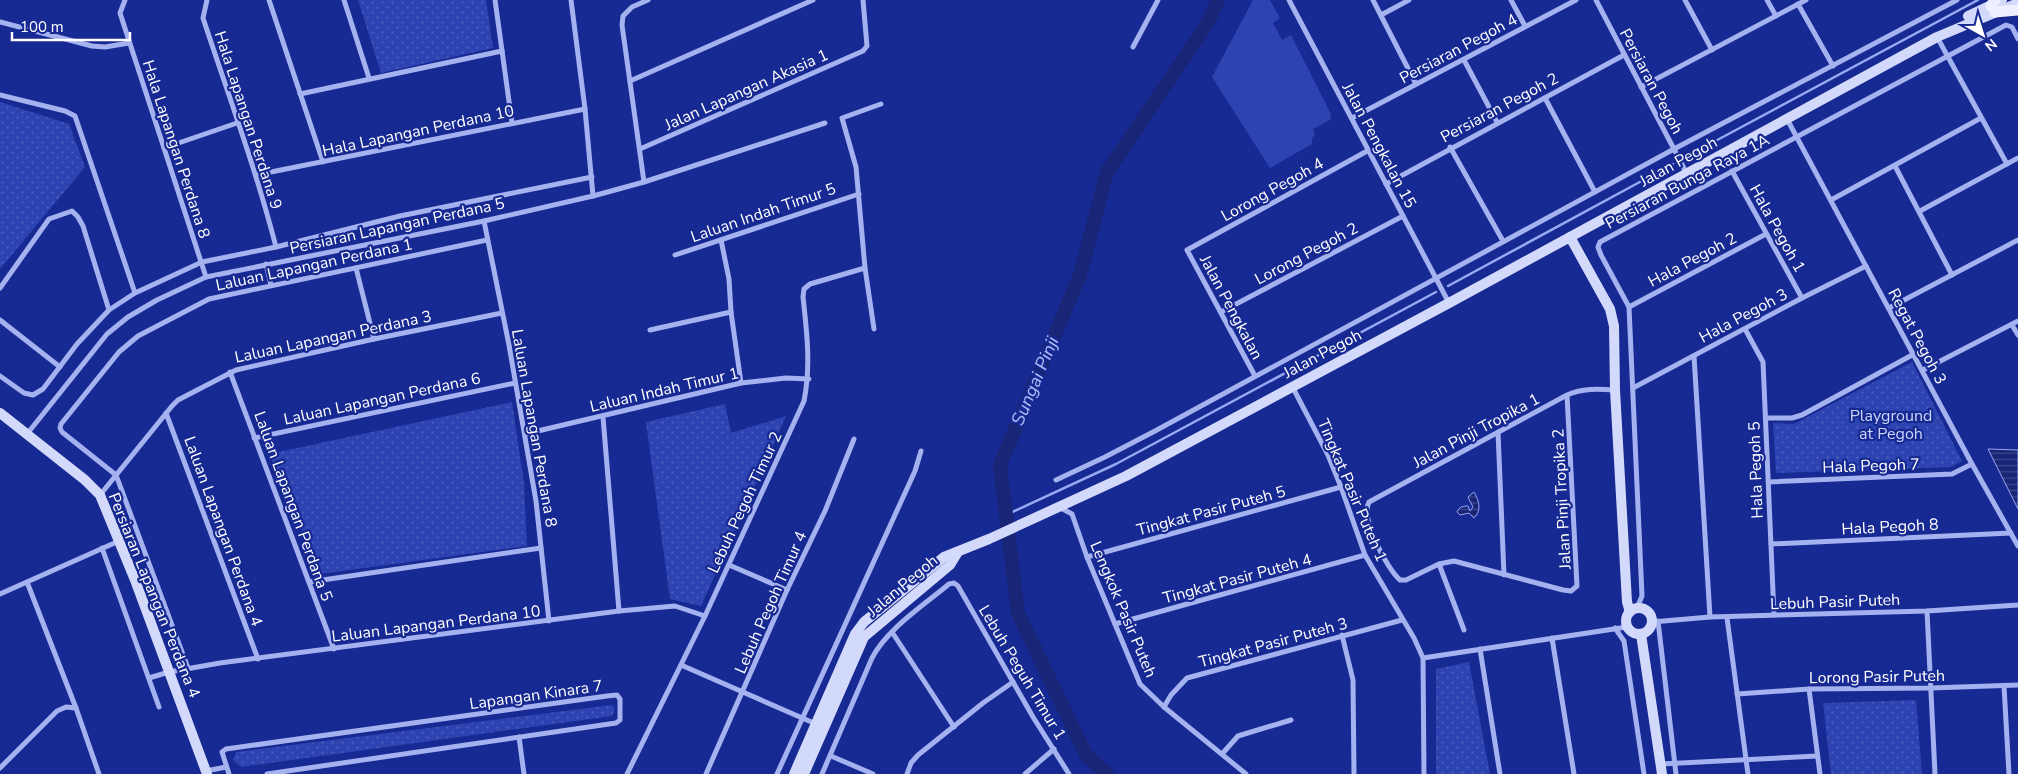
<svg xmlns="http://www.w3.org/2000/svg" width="2018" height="774" font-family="'Nunito Sans',sans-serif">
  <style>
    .grass { fill: #2d43b1 }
    .park { fill: url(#park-dots) }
    .water { fill: url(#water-rules); stroke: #98a8f3 }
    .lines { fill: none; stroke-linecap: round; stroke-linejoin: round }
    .stream { stroke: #98a8f3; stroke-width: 2.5 }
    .river { stroke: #192677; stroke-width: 14 }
    .street { stroke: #a5b2f0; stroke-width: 5 }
    .secondary { stroke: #d3d9fb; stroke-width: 10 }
    .primary { stroke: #eff0ff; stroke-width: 11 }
    .labels { text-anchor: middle; stroke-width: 4.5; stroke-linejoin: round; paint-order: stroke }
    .street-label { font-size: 16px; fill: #fff; stroke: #172992 }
    .park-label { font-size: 16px; fill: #ccd4fb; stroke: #172992 }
    .water-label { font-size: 18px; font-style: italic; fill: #b2bdf7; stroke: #172992 }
  </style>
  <defs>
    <pattern id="park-dots" width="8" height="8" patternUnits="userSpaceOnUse" patternTransform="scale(1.25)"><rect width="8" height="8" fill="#2d43b1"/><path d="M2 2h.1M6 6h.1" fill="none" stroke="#4c5fbd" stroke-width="1.8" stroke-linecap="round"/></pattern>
    <pattern id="water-rules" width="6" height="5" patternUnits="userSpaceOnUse" patternTransform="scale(1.25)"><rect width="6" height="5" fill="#192677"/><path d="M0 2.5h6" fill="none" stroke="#3c478b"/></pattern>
  </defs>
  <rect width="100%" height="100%" fill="#172992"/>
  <path class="grass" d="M1253,0H1270L1280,18L1273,23L1282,40L1291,35L1331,114L1330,120L1313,129L1315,134L1312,139V144L1270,168L1212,77Z"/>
  <g class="park">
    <path d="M358,0H486L493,48L381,73Z"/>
    <path d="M0,102L69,124L85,167L0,269Z"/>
    <path d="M1912,362L1962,461L1951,467L1776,473L1773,423L1794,424Z"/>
    <path d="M512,402L524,483L527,546L320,574L269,454Z"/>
    <path d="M725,404L731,433L786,416L701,606L670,599L646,422Z"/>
    <path d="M1469,662L1490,774H1436V669Z"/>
    <path d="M1916,700L1922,774H1831L1823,703Z"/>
    <path d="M612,705L615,708L612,716L241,767L233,760L236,752Z"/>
  </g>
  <g class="water">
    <path d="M1988,449L2018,450V509Z"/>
    <path d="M1474,492C1479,501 1482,510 1474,518L1469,513L1460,515L1457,512C1459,507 1463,506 1468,506L1470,511L1473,507L1468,497Z"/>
  </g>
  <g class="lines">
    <g class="stream">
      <path d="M1693,153L1978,0"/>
      <path d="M1448,286L1673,164"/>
      <path d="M1006,515L1116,464L1436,292"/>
    </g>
    <path class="river" d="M1107,774L1086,755L1018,613L1000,465L1080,275L1107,172L1207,24L1218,0"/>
    <g class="street">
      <path d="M125,0L120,13L206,277"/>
      <path d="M207,0L203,18C228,94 256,169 276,247"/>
      <path d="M269,0L323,162"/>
      <path d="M344,0L369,78"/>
      <path d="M495,0L512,123"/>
      <path d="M571,0L585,109L593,196"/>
      <path d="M1289,0L1449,303"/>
      <path d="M1373,0L1416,84"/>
      <path d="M1511,0L1525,26"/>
      <path d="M1596,0L1687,174"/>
      <path d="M1685,0L1712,50"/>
      <path d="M1767,0L1776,16"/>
      <path d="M1798,4L1833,66"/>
      <path d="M1381,15L1409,0"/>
      <path d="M0,22L92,46L105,47L129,43"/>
      <path d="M1937,37L2007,164"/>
      <path d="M1133,47L1158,0"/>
      <path d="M1464,60L1497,122"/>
      <path d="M630,81L813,0"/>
      <path d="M1641,87L1806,0"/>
      <path d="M300,94L502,51"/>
      <path d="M0,95L65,111L75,116L135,293"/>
      <path d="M1545,98L1595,192"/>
      <path d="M1352,118L1576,0"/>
      <path d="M1787,119L1972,464L2018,546"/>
      <path d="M1450,147L1503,241"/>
      <path d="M164,148L237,123"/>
      <path d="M640,149L863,51L867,46L863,0"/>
      <path d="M1895,166L1952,275"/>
      <path d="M1732,171L1802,298"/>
      <path d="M256,175L585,109"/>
      <path d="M644,182L622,25L623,16L632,7L648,0"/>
      <path d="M1386,184L1624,55"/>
      <path d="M1831,200L1981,118"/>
      <path d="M1920,211L2018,158"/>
      <path d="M484,221L509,345L536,501L549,621"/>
      <path d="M721,240L729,279L731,312L741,383"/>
      <path d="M675,255L859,194"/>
      <path d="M266,264L271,285"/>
      <path d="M356,268L374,339"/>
      <path d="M0,288L49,219L72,211L78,217L83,226L109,310"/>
      <path d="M1629,307L1766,234"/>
      <path d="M1889,308L2018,240"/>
      <path d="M1221,312L1403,216"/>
      <path d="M0,320L60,367"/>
      <path d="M2012,325L2018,335"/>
      <path d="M874,329L865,268L856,167L842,118L881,104"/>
      <path d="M1745,329L1763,362L1774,615"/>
      <path d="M650,330L731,312"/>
      <path d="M1694,356L1710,617"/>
      <path d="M1923,370L2018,321"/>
      <path d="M230,372L334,649"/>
      <path d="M0,376L24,393L33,395L43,389L77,344L109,310L135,293L202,262L276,247L400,216L592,177"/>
      <path d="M1255,376L1187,250L1369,150"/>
      <path d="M1292,386L1328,455L1341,487L1365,555L1414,638L1423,658L1424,774"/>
      <path d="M1633,388L1802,298L1866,266"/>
      <path d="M1567,395L1577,586L1571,591L1563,590L1454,561L1439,564L1406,580H1400C1387,569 1360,518 1369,502L1567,395C1583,388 1598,389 1615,390"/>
      <path d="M166,413L258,659"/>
      <path d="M603,417L619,611"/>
      <path d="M1766,418H1792L1802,415L1914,354"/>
      <path d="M1498,432L1504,575"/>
      <path d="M27,434L107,334L128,317L157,300L206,277L484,221L593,196L644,182L825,123"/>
      <path d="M525,434L741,383L786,378L809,379"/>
      <path d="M254,438L515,383"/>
      <path d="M1056,480L1105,457L1155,431L1674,149L1957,0"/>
      <path d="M1769,482L1952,474L1972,464"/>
      <path d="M100,495L172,406L178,400L236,370L374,339L502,313"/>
      <path d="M1059,507L1072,514L1087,557L1140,684L1164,707L1246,774"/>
      <path d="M1771,544L2011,533"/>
      <path d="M102,548L159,707"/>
      <path d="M1087,557L1341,487"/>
      <path d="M1439,564L1464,630"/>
      <path d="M729,565L787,590"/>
      <path d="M27,582L76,708L99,774"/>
      <path d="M309,582L541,548"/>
      <path d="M0,594L119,541"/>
      <path d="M1637,608L1642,596L1629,307L1601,255L1598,247L1600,242L2006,25L2012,27L2018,39"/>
      <path d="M1927,611L1935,774"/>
      <path d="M1727,618L1748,774"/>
      <path d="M1658,621L1676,774"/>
      <path d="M1652,622L1710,617L1927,611L2018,605"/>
      <path d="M1115,624L1365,555"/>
      <path d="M1615,628L1624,641L1644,774"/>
      <path d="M892,632L954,727"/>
      <path d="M1342,635L1353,680L1354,774"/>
      <path d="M1552,638L1574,774"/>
      <path d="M1480,649L1500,774"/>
      <path d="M1423,658L1627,627"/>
      <path d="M681,665L816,724"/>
      <path d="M188,668L116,475L62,432L60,428L61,424L119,352L138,336L209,299L487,240"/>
      <path d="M149,678L169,672L220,663L619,611L675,606L705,616"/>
      <path d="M2004,686L2009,774"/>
      <path d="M1809,689L1820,774"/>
      <path d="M1737,694L1809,689L1931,688L2018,685"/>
      <path d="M1164,707L1171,695L1187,678L1402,620"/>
      <path d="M519,737L524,774"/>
      <path d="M1222,754L1238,736L1291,720"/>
      <path d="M831,756L873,774"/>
      <path d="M1661,764L1817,756"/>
      <path d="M0,768L57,711L66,707L76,708"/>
      <path d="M206,771L226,767"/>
      <path d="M229,774L222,752L226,749L607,696L617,695L620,699V720L616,723L267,774"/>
      <path d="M627,774L705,616L804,401C811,366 807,333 803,297L804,289L810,284L865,268"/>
      <path d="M706,774L787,590L825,511L854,439"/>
      <path d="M777,774L915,471L921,451"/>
      <path d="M822,774L872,658C887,629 924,605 949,584L954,583L958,586L1033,717L1069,774"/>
      <path d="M907,774L911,763L918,755L983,703L1013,682"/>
      <path d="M1025,774L1054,749"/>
    </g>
    <g class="secondary">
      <path d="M1968,16L2002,0"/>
      <path d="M1570,237L1610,309L1614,326L1615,390L1627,602L1630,612"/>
      <path d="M0,413L85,480L100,495L135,580L207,774"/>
      <circle cx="1639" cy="621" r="13"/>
      <path d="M1641,634L1662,774"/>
      <path d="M794,774L855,634L864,622L944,557L989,539L1126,476L1449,303L1937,37L2018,3"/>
      <path d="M804,774L864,637L950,565L958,552"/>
    </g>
    <g class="primary">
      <path d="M1991,6L1995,0"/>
      <path d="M1995,12L2018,10"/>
    </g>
  </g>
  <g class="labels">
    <g class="street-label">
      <text transform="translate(1458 48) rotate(-28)" y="6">Persiaran Pegoh 4</text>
      <text transform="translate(1652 81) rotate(62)" y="6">Persiaran Pegoh</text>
      <text transform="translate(746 89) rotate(-24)" y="6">Jalan Lapangan Akasia 1</text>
      <text transform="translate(1499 107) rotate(-28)" y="6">Persiaran Pegoh 2</text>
      <text transform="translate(249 120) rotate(72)" y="6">Hala Lapangan Perdana 9</text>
      <text transform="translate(418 130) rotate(-12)" y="6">Hala Lapangan Perdana 10</text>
      <text transform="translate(1380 145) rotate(62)" y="6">Jalan Pengkalan 15</text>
      <text transform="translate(177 149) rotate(72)" y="6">Hala Lapangan Perdana 8</text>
      <text transform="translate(1678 161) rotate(-29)" y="6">Jalan Pegoh</text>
      <text transform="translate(1687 181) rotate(-28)" y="6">Persiaran Bunga Raya 1A</text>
      <text transform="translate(1272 189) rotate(-29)" y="6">Lorong Pegoh 4</text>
      <text transform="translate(763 212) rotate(-19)" y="6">Laluan Indah Timur 5</text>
      <text transform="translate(397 225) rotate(-12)" y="6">Persiaran Lapangan Perdana 5</text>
      <text transform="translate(1778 228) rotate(61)" y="6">Hala Pegoh 1</text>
      <text transform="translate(1306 253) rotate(-28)" y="6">Lorong Pegoh 2</text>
      <text transform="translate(1692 259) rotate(-28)" y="6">Hala Pegoh 2</text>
      <text transform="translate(314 264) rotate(-12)" y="6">Laluan Lapangan Perdana 1</text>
      <text transform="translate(1232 307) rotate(62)" y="6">Jalan Pengkalan</text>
      <text transform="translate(1743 315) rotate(-28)" y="6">Hala Pegoh 3</text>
      <text transform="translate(333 336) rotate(-12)" y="6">Laluan Lapangan Perdana 3</text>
      <text transform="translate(1918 336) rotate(62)" y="6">Regat Pegoh 3</text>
      <text transform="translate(1322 353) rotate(-28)" y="6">Jalan Pegoh</text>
      <text transform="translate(664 389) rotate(-13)" y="6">Laluan Indah Timur 1</text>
      <text transform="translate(382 398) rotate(-12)" y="6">Laluan Lapangan Perdana 6</text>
      <text transform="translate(535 428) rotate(80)" y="6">Laluan Lapangan Perdana 8</text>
      <text transform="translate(1476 430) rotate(-28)" y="6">Jalan Pinji Tropika 1</text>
      <text transform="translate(1871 465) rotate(-2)" y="6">Hala Pegoh 7</text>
      <text transform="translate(1755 470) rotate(-92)" y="6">Hala Pegoh 5</text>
      <text transform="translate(1353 490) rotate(67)" y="6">Tingkat Pasir Puteh 1</text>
      <text transform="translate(1561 499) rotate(-93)" y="6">Jalan Pinji Tropika 2</text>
      <text transform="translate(744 502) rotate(-65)" y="6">Lebuh Pegoh Timur 2</text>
      <text transform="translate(294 506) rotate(70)" y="6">Laluan Lapangan Perdana 5</text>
      <text transform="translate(1211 510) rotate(-15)" y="6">Tingkat Pasir Puteh 5</text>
      <text transform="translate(1890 526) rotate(-3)" y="6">Hala Pegoh 8</text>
      <text transform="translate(224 531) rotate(70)" y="6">Laluan Lapangan Perdana 4</text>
      <text transform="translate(1237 578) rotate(-15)" y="6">Tingkat Pasir Puteh 4</text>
      <text transform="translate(902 585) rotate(-40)" y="6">Jalan Pegoh</text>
      <text transform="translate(155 595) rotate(68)" y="6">Persiaran Lapangan Perdana 4</text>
      <text transform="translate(1835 601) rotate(-2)" y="6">Lebuh Pasir Puteh</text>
      <text transform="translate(770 602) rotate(-66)" y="6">Lebuh Pegoh Timur 4</text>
      <text transform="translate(1124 609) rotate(67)" y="6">Lengkok Pasir Puteh</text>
      <text transform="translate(436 623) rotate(-7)" y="6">Laluan Lapangan Perdana 10</text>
      <text transform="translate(1273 642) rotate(-15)" y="6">Tingkat Pasir Puteh 3</text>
      <text transform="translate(1023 672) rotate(59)" y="6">Lebuh Peguh Timur 1</text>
      <text transform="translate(1877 676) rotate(-1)" y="6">Lorong Pasir Puteh</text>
      <text transform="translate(536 694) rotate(-8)" y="6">Lapangan Kinara 7</text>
    </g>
    <g class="park-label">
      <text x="1891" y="421">Playground<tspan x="1891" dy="18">at Pegoh</tspan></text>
    </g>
    <g class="water-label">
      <text transform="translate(1035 381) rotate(-67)" y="6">Sungai Pinji</text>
    </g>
  </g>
  <g transform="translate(1983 35) rotate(141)" stroke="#172992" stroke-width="4" paint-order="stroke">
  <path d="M0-4L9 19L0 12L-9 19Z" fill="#ffffff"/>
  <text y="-8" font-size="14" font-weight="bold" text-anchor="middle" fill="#ffffff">N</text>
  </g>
  <path d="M12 32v8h118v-8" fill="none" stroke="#ffffff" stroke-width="2.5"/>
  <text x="20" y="32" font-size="15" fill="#ffffff" stroke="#172992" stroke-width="4" paint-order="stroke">100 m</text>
</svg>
